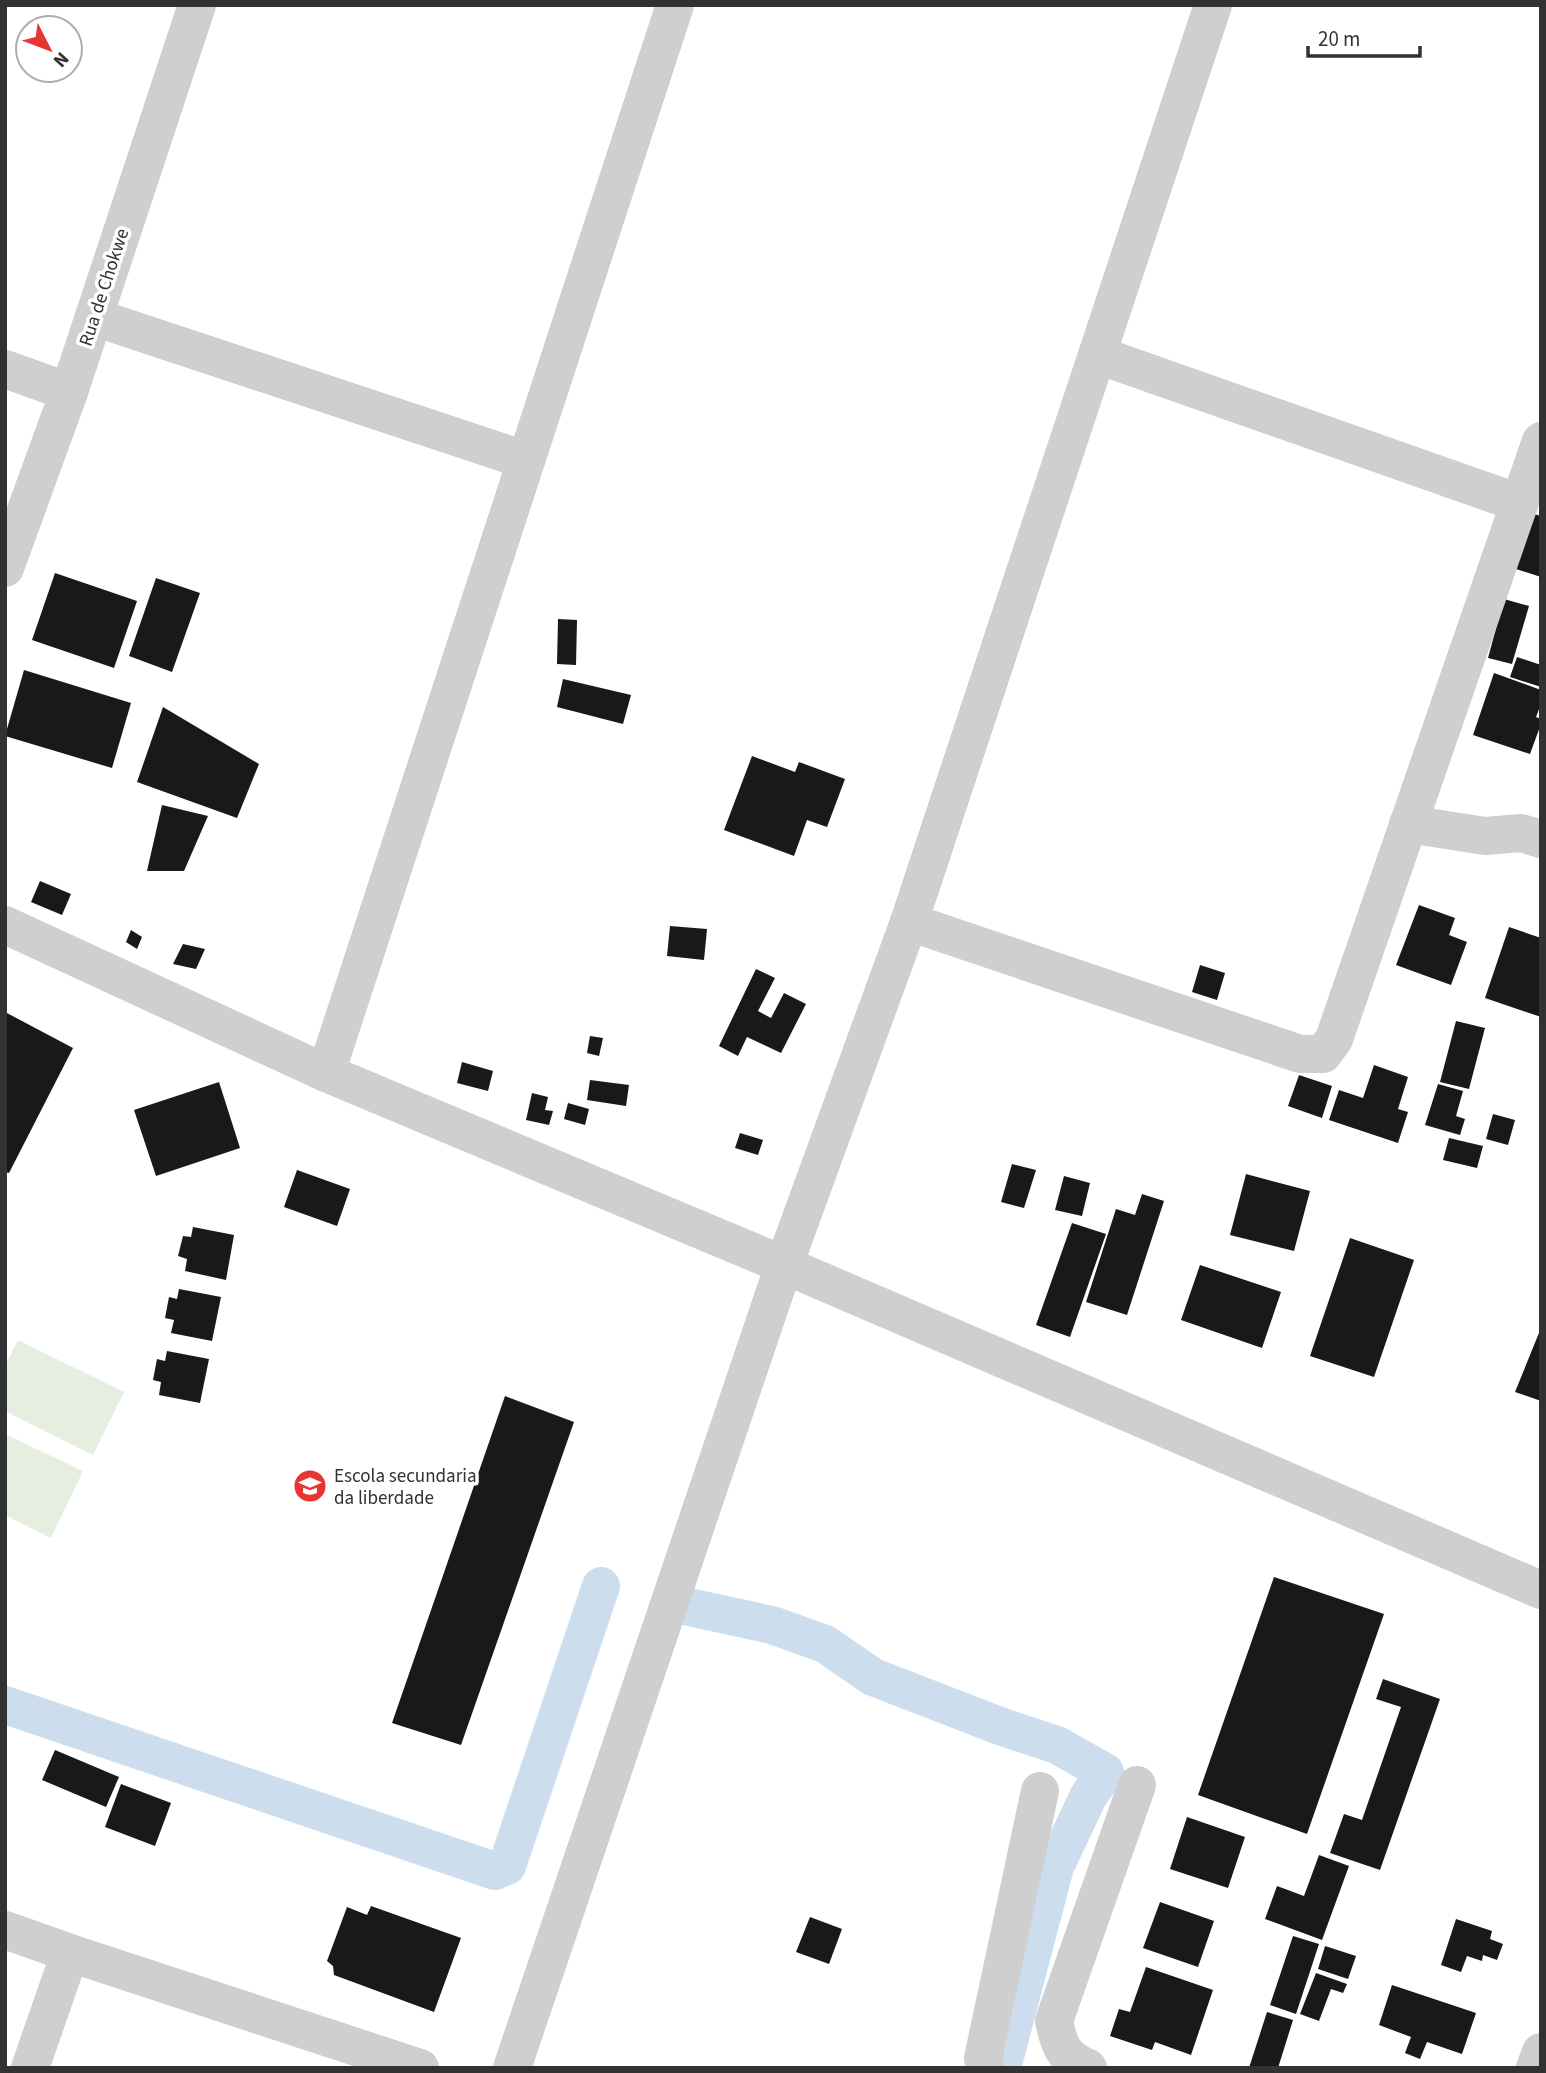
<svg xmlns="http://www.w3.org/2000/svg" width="1546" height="2073" font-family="'Source Sans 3',sans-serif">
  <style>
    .green { fill: #e6eee0 }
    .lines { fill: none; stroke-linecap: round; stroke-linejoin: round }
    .canal { stroke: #ccdeee; stroke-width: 38 }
    .building { fill: #191919 }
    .minor { stroke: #cfcfcf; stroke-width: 38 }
    .tertiary { stroke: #cfcfcf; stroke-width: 38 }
    .labels { text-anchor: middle; stroke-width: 7; stroke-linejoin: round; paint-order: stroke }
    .street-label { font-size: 19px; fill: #323232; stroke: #fff }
    .poi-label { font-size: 19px; fill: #323232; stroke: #fff; text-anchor: start }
  </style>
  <rect width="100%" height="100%" fill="#fff"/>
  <g class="green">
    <path d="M18,1340L124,1392L93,1455L5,1411V1366Z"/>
    <path d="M5,1434L83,1471L51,1538L5,1515Z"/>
  </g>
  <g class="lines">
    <g class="canal">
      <path d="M675,1604L772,1625L825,1644L873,1677L1005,1728L1057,1745L1105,1772L1088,1797L1055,1867L1002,2068"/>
      <path d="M5,1705L495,1871L507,1866L601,1586"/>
    </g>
  </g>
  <g class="building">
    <path d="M1534,514L1541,516V577L1516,569Z"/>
    <path d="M55,573L137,601L114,668L32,640Z"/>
    <path d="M156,578L200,593L172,672L129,656Z"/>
    <path d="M1504,599L1529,606L1512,664L1488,658Z"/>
    <path d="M558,619L577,620L576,665L557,664Z"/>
    <path d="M1517,657L1541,665V687L1510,677Z"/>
    <path d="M24,670L131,703L112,768L5,736Z"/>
    <path d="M1494,673L1541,690V704L1536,717L1541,719V724L1530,754L1473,735Z"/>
    <path d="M563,679L631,695L623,724L557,707Z"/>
    <path d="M163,707L259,764L237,818L137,782Z"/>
    <path d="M752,756L795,772L799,762L845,779L827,827L807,820L794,856L724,830Z"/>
    <path d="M162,805L208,816L184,871H147Z"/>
    <path d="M40,881L71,894L62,915L31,902Z"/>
    <path d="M1419,905L1455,918L1449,935L1467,942L1451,985L1396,965Z"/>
    <path d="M670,926L707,929L704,960L667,956Z"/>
    <path d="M1509,927L1541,938V1017L1485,998Z"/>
    <path d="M131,930L142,937L137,949L126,942Z"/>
    <path d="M183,944L205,949L196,969L173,964Z"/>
    <path d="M1200,965L1225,973L1217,1000L1192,992Z"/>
    <path d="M756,969L775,978L758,1011L771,1018L784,993L806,1004L781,1053L747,1037L738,1056L719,1046Z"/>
    <path d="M5,1012L73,1048L9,1173L5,1172Z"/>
    <path d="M1456,1021L1485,1028L1469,1089L1440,1082Z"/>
    <path d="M590,1036L603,1038L599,1056L587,1053Z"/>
    <path d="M462,1062L493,1071L488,1091L457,1083Z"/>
    <path d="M1374,1065L1408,1077L1398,1109L1408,1112L1398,1143L1329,1120L1339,1090L1363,1098Z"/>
    <path d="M1299,1075L1332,1086L1322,1118L1288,1106Z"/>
    <path d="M590,1080L629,1085L626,1106L587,1100Z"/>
    <path d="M219,1082L240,1148L156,1176L134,1110Z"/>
    <path d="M1438,1084L1463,1091L1456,1116L1465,1119L1460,1135L1425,1125Z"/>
    <path d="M532,1093L548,1097L545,1110L553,1111L549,1125L526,1120Z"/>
    <path d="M568,1103L589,1109L585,1125L564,1119Z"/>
    <path d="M1493,1114L1515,1120L1508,1145L1486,1139Z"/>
    <path d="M740,1133L763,1140L758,1155L735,1148Z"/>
    <path d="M1449,1138L1483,1146L1477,1168L1443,1160Z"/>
    <path d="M1012,1164L1036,1170L1024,1208L1001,1202Z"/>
    <path d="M297,1170L350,1189L337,1226L284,1207Z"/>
    <path d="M1246,1174L1310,1191L1294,1251L1230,1235Z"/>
    <path d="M1064,1176L1090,1183L1082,1216L1055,1210Z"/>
    <path d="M1142,1194L1164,1201L1127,1315L1086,1302L1116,1209L1135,1215Z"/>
    <path d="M1072,1223L1106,1234L1070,1337L1036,1325Z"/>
    <path d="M193,1227L234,1235L226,1280L185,1271L187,1259L178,1256L183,1236L191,1237Z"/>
    <path d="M1350,1238L1414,1260L1374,1377L1310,1356Z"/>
    <path d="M1200,1265L1281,1292L1262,1348L1181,1320Z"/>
    <path d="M179,1289L221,1297L212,1341L171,1333L174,1320L165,1318L169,1297L177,1299Z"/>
    <path d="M1541,1328V1401L1515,1392Z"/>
    <path d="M167,1351L209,1359L200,1403L159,1395L161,1382L153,1380L157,1359L165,1361Z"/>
    <path d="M505,1396L574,1422L461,1745L392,1723Z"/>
    <path d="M1274,1577L1384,1614L1307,1834L1198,1795Z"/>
    <path d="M1383,1679L1440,1699L1380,1870L1330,1853L1344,1814L1362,1820L1401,1707L1376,1699Z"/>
    <path d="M55,1750L119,1777L106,1807L42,1780Z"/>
    <path d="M121,1784L171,1803L155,1846L105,1827Z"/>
    <path d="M1187,1817L1245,1837L1228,1888L1170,1869Z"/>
    <path d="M1319,1855L1349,1866L1322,1940L1265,1919L1277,1886L1304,1896Z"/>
    <path d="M1160,1902L1214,1921L1198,1967L1143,1948Z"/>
    <path d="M371,1906L461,1938L434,2012L334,1975L333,1966L327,1961L347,1907L367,1915Z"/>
    <path d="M810,1917L842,1929L829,1964L796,1952Z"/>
    <path d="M1456,1919L1492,1931L1490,1939L1503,1944L1497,1960L1483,1955L1482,1961L1467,1956L1461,1972L1441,1965Z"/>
    <path d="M1293,1936L1319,1944L1296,2014L1270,2005Z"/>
    <path d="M1325,1946L1356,1956L1348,1979L1318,1969Z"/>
    <path d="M1146,1967L1213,1990L1191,2055L1155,2042L1152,2050L1110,2036L1119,2009L1130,2012Z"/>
    <path d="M1316,1973L1347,1984L1343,1993L1331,1989L1319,2021L1300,2014Z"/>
    <path d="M1392,1985L1476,2013L1462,2054L1427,2042L1420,2059L1405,2053L1411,2037L1379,2025Z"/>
    <path d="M1267,2012L1293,2020L1278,2068H1249Z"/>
  </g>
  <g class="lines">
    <g class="minor">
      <path d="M94,317L525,460"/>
      <path d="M1098,355L1519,503"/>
      <path d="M5,369L69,392"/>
      <path d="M1408,824L1485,836L1521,833L1541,839"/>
      <path d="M909,922L1300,1054H1323L1334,1039L1541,441"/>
      <path d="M326,1073L675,5"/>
      <path d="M5,1930L70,1953L420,2068"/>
      <path d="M30,2068L70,1953"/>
      <path d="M512,2068L784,1265L909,922L1213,5"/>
      <path d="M985,2068L983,2058L1040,1791"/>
      <path d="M1088,2068C1063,2058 1059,2045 1054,2021L1137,1785"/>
      <path d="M1535,2068L1541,2052"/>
    </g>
    <g class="tertiary">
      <path d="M5,568L69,392L197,5"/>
      <path d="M5,925L326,1073L784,1265L1541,1590"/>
    </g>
  </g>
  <defs>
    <symbol id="school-disc" viewBox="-11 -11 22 22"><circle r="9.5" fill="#e83534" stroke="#fff"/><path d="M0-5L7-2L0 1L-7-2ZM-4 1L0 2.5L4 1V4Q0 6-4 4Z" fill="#fff"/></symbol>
  </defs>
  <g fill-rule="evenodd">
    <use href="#school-disc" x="291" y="1467" width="38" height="38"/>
  </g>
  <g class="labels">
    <g class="street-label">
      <text transform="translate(103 287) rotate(-72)" y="7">Rua de Chokwe</text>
    </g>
    <g class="poi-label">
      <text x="334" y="1482">Escola secundaria<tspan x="334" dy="22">da liberdade</tspan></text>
    </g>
  </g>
  <rect width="1546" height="2073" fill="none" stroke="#323232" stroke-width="14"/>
  <g transform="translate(49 49) rotate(132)"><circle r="33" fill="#ffffff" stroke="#adadad" stroke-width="2"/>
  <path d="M0-5L12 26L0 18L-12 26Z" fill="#e83534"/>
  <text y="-10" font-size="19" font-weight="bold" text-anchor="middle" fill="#323232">N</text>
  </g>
  <path d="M1308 46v10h112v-10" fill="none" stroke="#323232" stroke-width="3.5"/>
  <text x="1318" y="46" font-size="21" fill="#323232" stroke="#ffffff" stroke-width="5" paint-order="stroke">20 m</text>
</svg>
